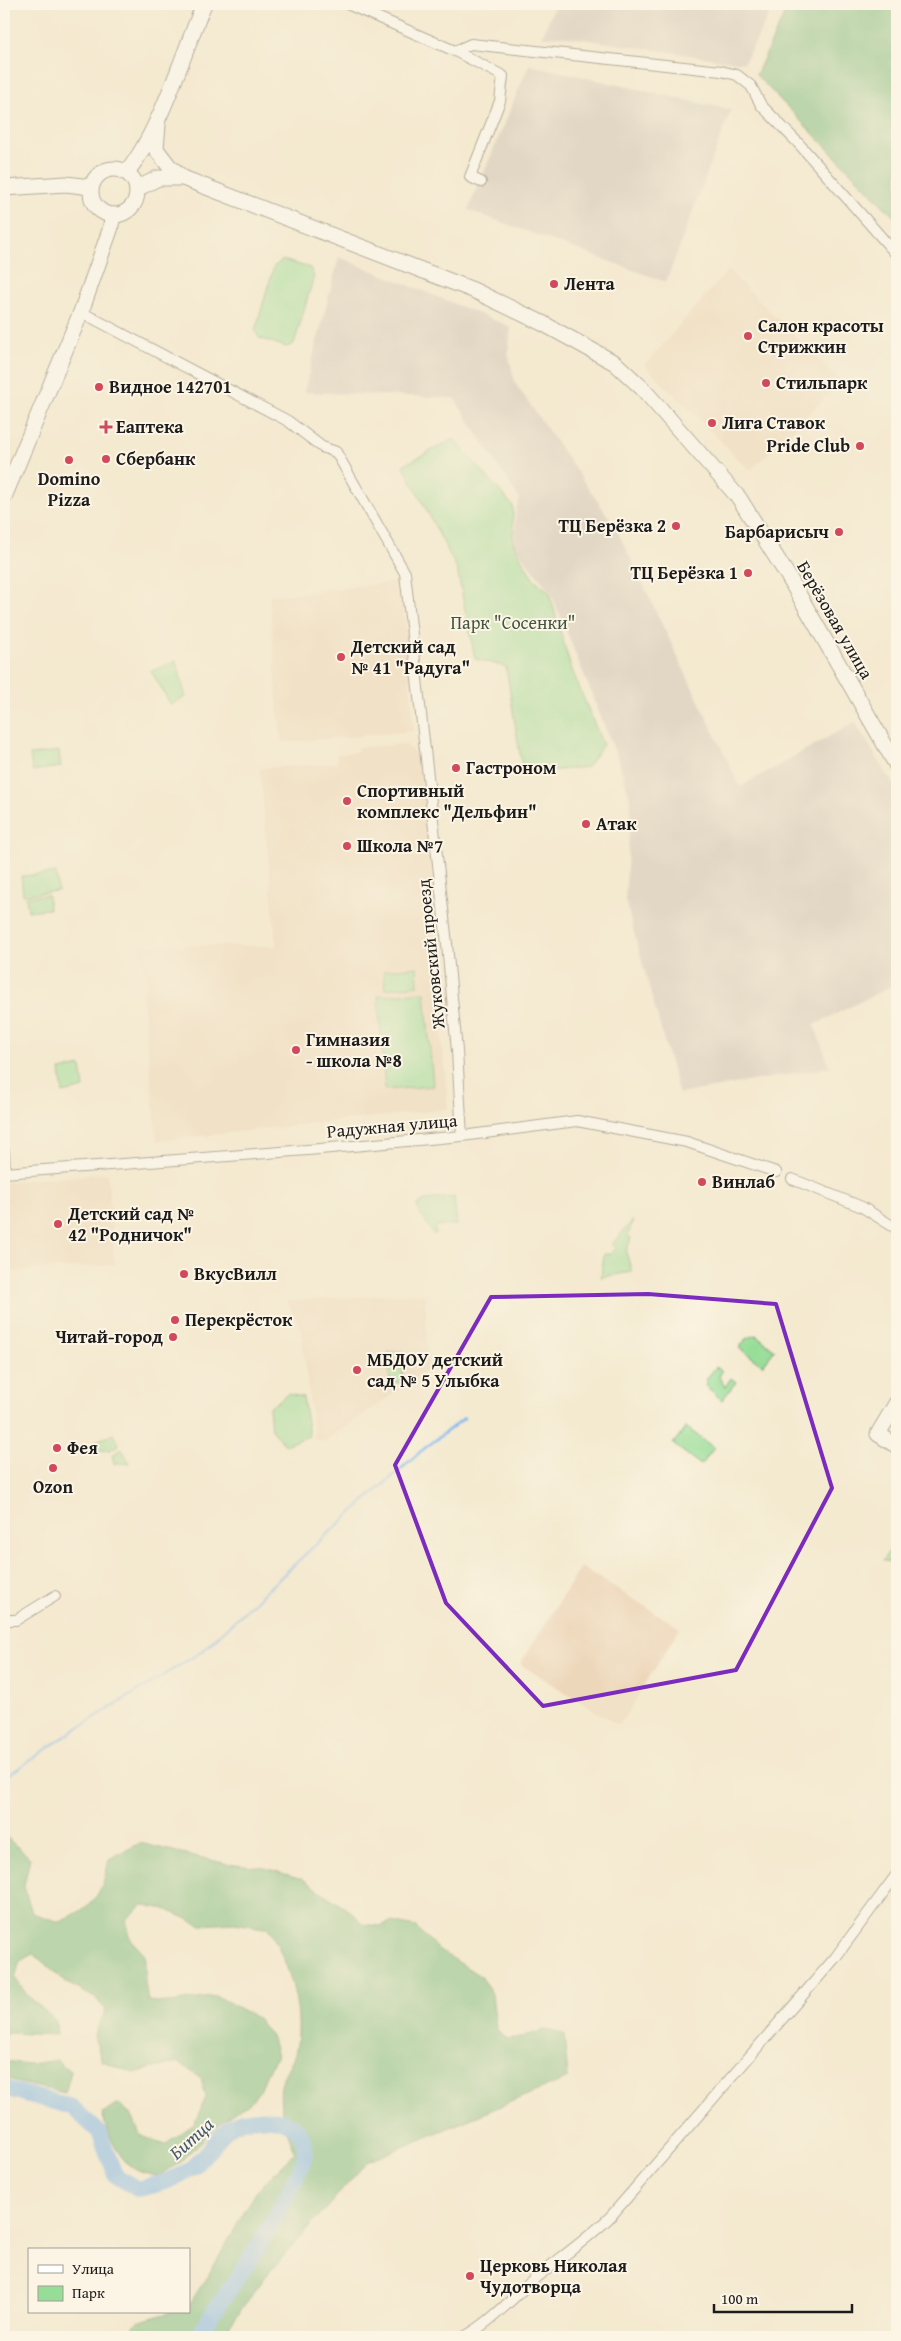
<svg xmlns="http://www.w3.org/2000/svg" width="901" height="2341" font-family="'Gentium Book Plus',serif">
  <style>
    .built { fill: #edd7ba }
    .industrial { fill: #ccc2b8 }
    .green { fill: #96dd97; stroke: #597c5a }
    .forest { fill: #78bc80; stroke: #4a6c4e }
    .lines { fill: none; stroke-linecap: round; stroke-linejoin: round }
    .stream { stroke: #7db7ee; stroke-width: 2.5 }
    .river { stroke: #7db7ee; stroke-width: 16 }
    .street-casing { stroke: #68645b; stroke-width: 12 }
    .secondary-casing { stroke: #68645b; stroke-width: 17 }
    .street { stroke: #fff; stroke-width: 10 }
    .secondary { stroke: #fff; stroke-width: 15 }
    .marked { fill: none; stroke: #7b2cbf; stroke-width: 4; stroke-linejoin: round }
    .poi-dot { fill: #d1495b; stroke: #fcf5e5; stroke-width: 2 }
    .labels { text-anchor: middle; stroke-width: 4; stroke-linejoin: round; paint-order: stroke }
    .poi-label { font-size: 18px; font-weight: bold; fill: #1c1c1c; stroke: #fcf5e5; text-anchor: start }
    .street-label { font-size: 18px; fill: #1c1c1c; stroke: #fcf5e5 }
    .park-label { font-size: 18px; fill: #415641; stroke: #fcf5e5 }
    .water-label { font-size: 19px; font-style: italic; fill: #435a70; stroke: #fcf5e5 }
  </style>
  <rect width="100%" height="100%" fill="#fcf5e5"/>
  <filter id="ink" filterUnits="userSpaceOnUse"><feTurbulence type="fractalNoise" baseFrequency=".02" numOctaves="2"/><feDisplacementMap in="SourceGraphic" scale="10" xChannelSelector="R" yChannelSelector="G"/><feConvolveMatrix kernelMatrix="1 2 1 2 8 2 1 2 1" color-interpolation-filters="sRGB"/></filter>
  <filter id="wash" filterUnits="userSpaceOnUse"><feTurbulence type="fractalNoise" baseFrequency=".0096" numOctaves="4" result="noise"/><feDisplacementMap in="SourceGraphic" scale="20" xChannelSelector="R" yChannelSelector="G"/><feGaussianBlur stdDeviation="1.12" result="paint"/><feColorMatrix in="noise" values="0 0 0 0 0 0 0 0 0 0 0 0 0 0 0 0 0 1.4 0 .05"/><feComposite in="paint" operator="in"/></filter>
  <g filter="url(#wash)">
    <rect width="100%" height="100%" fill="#f4ead0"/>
    <g class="built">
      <path d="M728,270L842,382L750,471L645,365Z"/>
      <path d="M402,581L414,731L281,743L269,596Z"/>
      <path d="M404,744L419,757L430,835L426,841L427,852L430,857L436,908L431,914L448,1109L157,1141L142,991L147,985L140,945L276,946L260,768L337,763V754L357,752V748Z"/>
      <path d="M108,1173L115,1265L4,1272V1182Z"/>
      <path d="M425,1293L429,1369L324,1442L314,1440L301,1328L286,1301Z"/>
      <path d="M581,1567L680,1628L619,1726L520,1664Z"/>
    </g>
    <g class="industrial">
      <path d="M555,4H775L744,63L562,36L542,37Z"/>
      <path d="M529,65L731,110L666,282L468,210Z"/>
      <path d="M339,257L511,327L508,353L515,383L615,526L740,787L855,722L897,790V983L814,1025L830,1067L679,1094L625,900L631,801L618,759L551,593L514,545L516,509L520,499L454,398L304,392Z"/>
    </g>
    <g class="green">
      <path d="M283,260L310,268L314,276L294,344L286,347L259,338L255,331L274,266Z"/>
      <path d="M454,439L513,506V543L532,577L549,592L570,665L603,745L587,767L543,772L522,768L506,667L475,659L457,569L403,465Z"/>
      <path d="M176,661L186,697L171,705L151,671Z"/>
      <path d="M59,751L61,767L32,771L30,755Z"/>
      <path d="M56,873L58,891L23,895L21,876Z"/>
      <path d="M48,895L49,909L28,911L26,897Z"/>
      <path d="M417,967L418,985L385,989L384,970Z"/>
      <path d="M425,992L433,1086L385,1090L378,996Z"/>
      <path d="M81,1066L84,1088L63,1093L60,1070Z"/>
      <path d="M454,1197L457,1225L435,1226L436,1234H433L418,1210L417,1205L424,1200Z"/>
      <path d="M633,1220L628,1236L631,1238L626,1252L632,1272L601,1277L604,1254H610L616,1248L612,1244Z"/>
      <path d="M756,1335L775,1350L763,1365L739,1348L747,1338Z"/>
      <path d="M401,1351L403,1382L390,1383L388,1352Z"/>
      <path d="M716,1367L722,1371L719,1377L725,1387L731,1378L736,1382L722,1400L706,1386L707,1378Z"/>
      <path d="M288,1394L303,1397L309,1436L285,1445L271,1430L269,1408Z"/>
      <path d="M686,1427L714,1448L701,1465L673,1444Z"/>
      <path d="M113,1434L119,1445L110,1450L96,1451V1441Z"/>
      <path d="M122,1449L130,1463L114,1464L112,1455Z"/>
      <path d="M897,1537V1563L883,1561Z"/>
    </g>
    <g class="forest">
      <path d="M789,4H897V220L756,75Z"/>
      <path d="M4,1835L30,1858L24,1886L32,1913L60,1922C95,1904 101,1898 109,1859L140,1843L228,1864L265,1868L303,1879L354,1914L363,1924L380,1926L391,1922L416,1927L438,1949L480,1976L492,1994L496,2028L506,2039L521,2037L545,2030L564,2034L568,2078L367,2162L266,2276L221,2337H126L137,2322L171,2312H189V2305L215,2264L256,2191L295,2152C286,2129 275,2102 283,2078C287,2068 294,2059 296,2050C304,2008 289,1965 269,1929L234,1923L201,1925L165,1909L143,1905L126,1920L131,1940L145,1955V1981L148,2001L170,2003L217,1996L257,2018L272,2038L277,2057L267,2072L261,2089L249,2103L219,2124L181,2162L158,2176C152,2175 144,2174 138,2171C119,2162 107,2133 102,2113L119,2104L131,2114L141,2136L166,2144L194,2124L206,2097L201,2079L179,2062L134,2073L102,2061L94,2036L106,2010L95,1998L65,1982L34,1954L20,1961L15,1978L27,1995L56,2021L57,2035L7,2033L4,2038Z"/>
      <path d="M57,2060L71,2072L65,2093L20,2083L4,2077V2061L30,2064Z"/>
    </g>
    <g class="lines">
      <path class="stream" d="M4,1778L73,1731L201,1652L312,1548L420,1452L464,1418"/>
      <path class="river" d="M4,2088L72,2107L99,2132L115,2175L137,2189C158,2185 175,2180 193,2167C209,2154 221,2127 243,2121C268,2115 308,2119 305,2154C305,2162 298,2172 295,2179C269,2236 232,2286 196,2337"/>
    </g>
  </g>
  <g filter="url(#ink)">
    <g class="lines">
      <defs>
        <g id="street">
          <path d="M347,4L455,51L503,76L500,101L470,177L481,182"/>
          <path d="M455,51L471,44L721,71L737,75L751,86L761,105L800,145L897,255"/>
          <path d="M81,312L288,421L322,447L336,452L405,573L447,944L457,1051L462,1136"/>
          <path d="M4,1151L5,1173"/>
          <path d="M4,1173L320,1149L462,1136L577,1121L687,1142L776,1172"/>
          <path d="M792,1179L862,1207L897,1229"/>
          <path d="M4,1620H16L55,1596"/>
          <path d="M464,2337C493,2321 514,2296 539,2275C564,2255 589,2238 611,2216L835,1958L897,1874"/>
        </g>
        <g id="secondary">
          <path d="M158,125L156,149L169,166L183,178"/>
          <circle cx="114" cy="192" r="23"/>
          <path d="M127,172C160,131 183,54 204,4"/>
          <path d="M4,188L66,184L91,187"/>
          <path d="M137,189L158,178H183L473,290L544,324L615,363L642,388L739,498L788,576L897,766"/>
          <path d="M4,497L81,312L110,230L113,215"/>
          <path d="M897,1402L878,1434L897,1446"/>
        </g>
      </defs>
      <use href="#street" class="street-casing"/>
      <use href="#secondary" class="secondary-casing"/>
      <use href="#street" class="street"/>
      <use href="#secondary" class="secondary"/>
    </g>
  </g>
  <path d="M0 0H901V2341H0ZM648,1294L776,1304L832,1488L736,1670L543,1706L446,1603L395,1465L491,1297Z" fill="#f4ead0" fill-opacity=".55" fill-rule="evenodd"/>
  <path class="marked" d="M648,1294L776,1304L832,1488L736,1670L543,1706L446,1603L395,1465L491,1297Z"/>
  <g class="poi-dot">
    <circle cx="554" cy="284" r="5"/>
    <circle cx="748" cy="336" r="5"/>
    <circle cx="766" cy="383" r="5"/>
    <circle cx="99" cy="387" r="5"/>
    <circle cx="712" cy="423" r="5"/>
    <path d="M103.5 419.5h5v5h5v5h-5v5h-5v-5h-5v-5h5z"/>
    <circle cx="860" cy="446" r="5"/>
    <circle cx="106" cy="459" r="5"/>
    <circle cx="69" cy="460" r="5"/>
    <circle cx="676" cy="526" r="5"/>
    <circle cx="839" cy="532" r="5"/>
    <circle cx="748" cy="573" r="5"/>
    <circle cx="341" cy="657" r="5"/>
    <circle cx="456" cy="768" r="5"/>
    <circle cx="347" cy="801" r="5"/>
    <circle cx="586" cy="824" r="5"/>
    <circle cx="347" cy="846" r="5"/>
    <circle cx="296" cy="1050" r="5"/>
    <circle cx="702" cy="1182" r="5"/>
    <circle cx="58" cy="1224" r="5"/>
    <circle cx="184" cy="1274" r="5"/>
    <circle cx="175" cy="1320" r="5"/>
    <circle cx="173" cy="1337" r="5"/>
    <circle cx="357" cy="1370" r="5"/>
    <circle cx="57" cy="1448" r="5"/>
    <circle cx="53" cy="1468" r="5"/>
    <circle cx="470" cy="2276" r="5"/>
  </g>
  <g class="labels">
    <g class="poi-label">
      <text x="564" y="290">Лента</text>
      <text x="758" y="332">Салон красоты<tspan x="758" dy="21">Стрижкин</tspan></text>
      <text x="776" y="389">Стильпарк</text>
      <text x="109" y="393">Видное 142701</text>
      <text x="722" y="429">Лига Ставок</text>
      <text x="116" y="433">Еаптека</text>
      <text x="850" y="452" text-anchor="end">Pride Club</text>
      <text x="116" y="465">Сбербанк</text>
      <text x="69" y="485" text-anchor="middle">Domino<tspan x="69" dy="21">Pizza</tspan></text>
      <text x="666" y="532" text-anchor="end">ТЦ Берёзка 2</text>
      <text x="829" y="538" text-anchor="end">Барбарисыч</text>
      <text x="738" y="579" text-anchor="end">ТЦ Берёзка 1</text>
      <text x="351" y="653">Детский сад<tspan x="351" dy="21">№ 41 "Радуга"</tspan></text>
      <text x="466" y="774">Гастроном</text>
      <text x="357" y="797">Спортивный<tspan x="357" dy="21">комплекс "Дельфин"</tspan></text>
      <text x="596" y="830">Атак</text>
      <text x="357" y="852">Школа №7</text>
      <text x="306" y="1046">Гимназия<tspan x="306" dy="21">- школа №8</tspan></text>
      <text x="712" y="1188">Винлаб</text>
      <text x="68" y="1220">Детский сад №<tspan x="68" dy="21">42 "Родничок"</tspan></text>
      <text x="194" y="1280">ВкусВилл</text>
      <text x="185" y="1326">Перекрёсток</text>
      <text x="163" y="1343" text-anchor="end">Читай-город</text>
      <text x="367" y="1366">МБДОУ детский<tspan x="367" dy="21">сад № 5 Улыбка</tspan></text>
      <text x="67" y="1454">Фея</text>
      <text x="53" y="1493" text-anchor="middle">Ozon</text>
      <text x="480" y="2272">Церковь Николая<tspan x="480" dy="21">Чудотворца</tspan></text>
    </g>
    <g class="street-label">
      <text transform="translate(835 620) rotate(60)" y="6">Берёзовая улица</text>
      <text transform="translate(431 954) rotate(-96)" y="6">Жуковский проезд</text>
      <text transform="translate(392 1126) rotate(-5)" y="6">Радужная улица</text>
    </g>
    <g class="park-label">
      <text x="513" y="629">Парк "Сосенки"</text>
    </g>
    <g class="water-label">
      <text transform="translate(191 2138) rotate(-42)" y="7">Битца</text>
    </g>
  </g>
  <rect width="901" height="2341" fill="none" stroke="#fcf5e5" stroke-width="20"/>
  <rect x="28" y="2248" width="162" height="65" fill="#fcf5e5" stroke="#a29e95"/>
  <rect x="38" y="2265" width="25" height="8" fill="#ffffff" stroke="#a29e95"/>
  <text x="72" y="2274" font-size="15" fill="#1c1c1c">Улица</text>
  <rect x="38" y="2286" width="25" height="15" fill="#96dd97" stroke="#a29e95"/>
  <text x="72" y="2298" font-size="15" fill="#1c1c1c">Парк</text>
  <path d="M714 2304v8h138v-8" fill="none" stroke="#1c1c1c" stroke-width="2.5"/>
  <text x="721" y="2304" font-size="15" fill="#1c1c1c" stroke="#fcf5e5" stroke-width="4" paint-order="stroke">100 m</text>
</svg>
